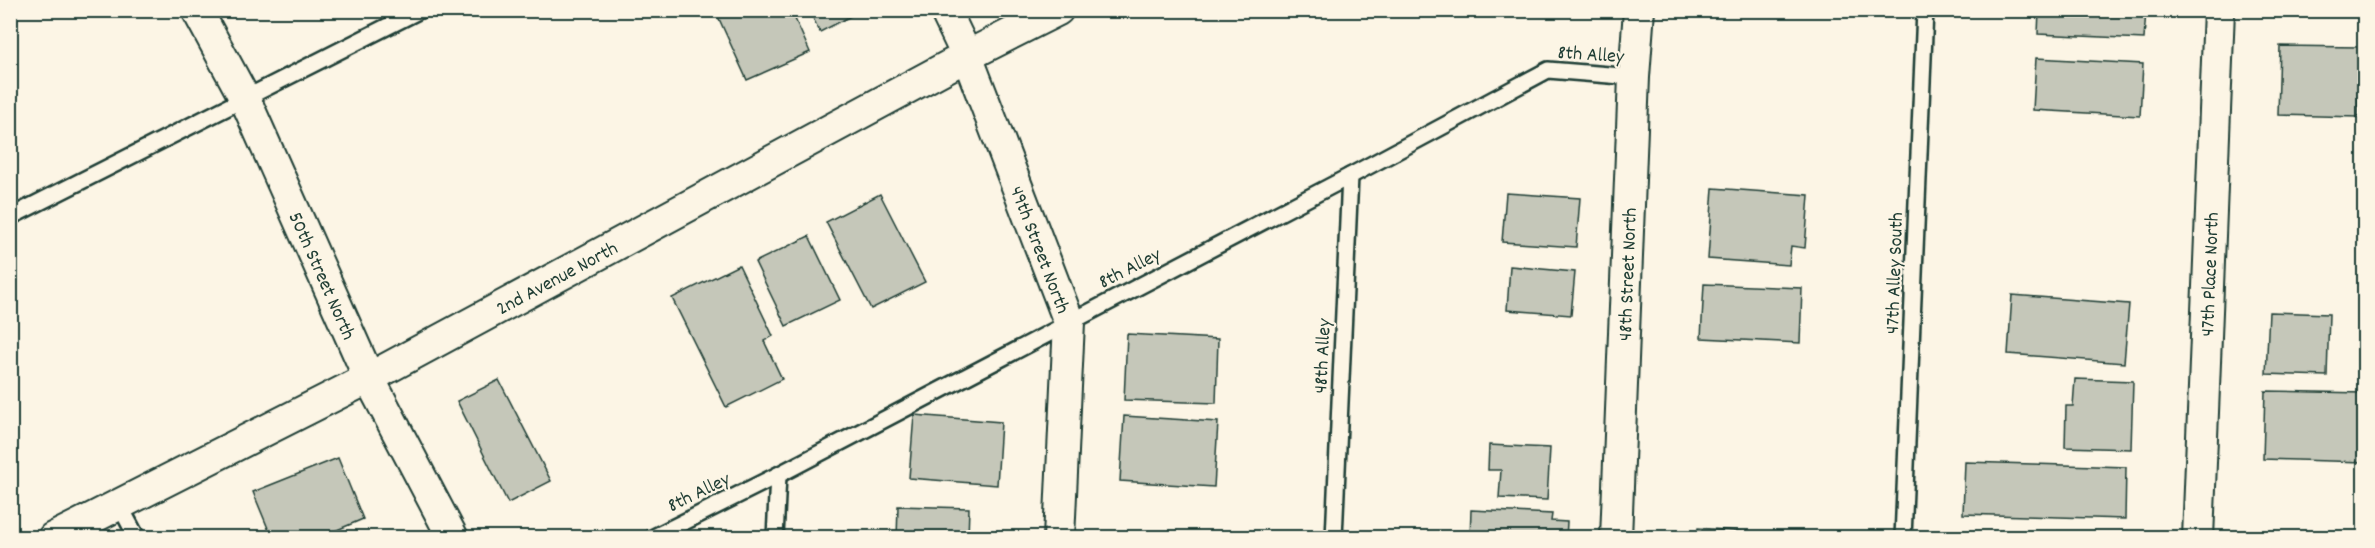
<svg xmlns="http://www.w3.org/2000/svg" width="2375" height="548" font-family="Dekko,sans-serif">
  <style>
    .building { fill: #c5c7b9; stroke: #1f3d34; stroke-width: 1.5 }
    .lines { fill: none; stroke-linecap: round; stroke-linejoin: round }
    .lane-casing { stroke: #1f3d34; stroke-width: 20 }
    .street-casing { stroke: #1f3d34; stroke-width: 34 }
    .lane { stroke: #fcf5e5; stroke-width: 15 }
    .street { stroke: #fcf5e5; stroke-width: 30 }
    .labels { text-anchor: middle; stroke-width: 4.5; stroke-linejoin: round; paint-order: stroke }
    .street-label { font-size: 20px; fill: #1f3d34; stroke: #fcf5e5 }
  </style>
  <rect width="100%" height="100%" fill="#fcf5e5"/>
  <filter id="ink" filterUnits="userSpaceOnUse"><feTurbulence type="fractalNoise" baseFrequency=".0167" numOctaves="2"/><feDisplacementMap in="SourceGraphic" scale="12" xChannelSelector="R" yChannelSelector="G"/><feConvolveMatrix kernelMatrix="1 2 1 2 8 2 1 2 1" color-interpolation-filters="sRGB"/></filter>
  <g filter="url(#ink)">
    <g class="building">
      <path d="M715,10H791L810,52L747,80Z"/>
      <path d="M809,10H856L857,13L820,32Z"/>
      <path d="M2039,10H2146L2144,39L2038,34Z"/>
      <path d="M2280,46L2359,47L2358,117L2278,115Z"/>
      <path d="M2036,58L2143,64L2140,116L2033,110Z"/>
      <path d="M1713,188L1809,195L1805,248L1791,246L1789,265L1708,259Z"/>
      <path d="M1506,193L1580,198L1576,247L1502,242Z"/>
      <path d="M880,194L925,282L871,309L826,222Z"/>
      <path d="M809,236L840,300L786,326L755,262Z"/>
      <path d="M739,265L773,336L764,341L782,379L726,407L672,298Z"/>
      <path d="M1510,266L1575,272L1571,315L1507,310Z"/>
      <path d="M1704,284L1802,288L1800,343L1701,338Z"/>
      <path d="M2012,295L2129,304L2124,363L2008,354Z"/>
      <path d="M2269,312L2329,314L2327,376L2266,374Z"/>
      <path d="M1127,334L1218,339L1216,403L1124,400Z"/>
      <path d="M2075,379L2133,381L2131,449L2065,447L2066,406H2073Z"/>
      <path d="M499,380L551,481L508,503L457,401Z"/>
      <path d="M2265,391L2364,393V462L2263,459Z"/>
      <path d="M914,415L1001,422L997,485L909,478Z"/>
      <path d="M1124,416L1218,422L1214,487L1120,481Z"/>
      <path d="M1489,445L1550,448L1547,500L1499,498L1501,470H1488Z"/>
      <path d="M338,458L363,519L318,538H272L253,492Z"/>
      <path d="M1965,462L2126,467L2125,519L1963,514Z"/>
      <path d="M898,506L969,508L968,538H897Z"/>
      <path d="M1471,510L1552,514L1551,521L1567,522L1566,538H1470Z"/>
      <path d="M1698,528L1786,535V538H1697Z"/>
    </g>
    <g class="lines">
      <defs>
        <g id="lane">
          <path d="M10,217L420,10"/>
          <path d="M119,504L137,538"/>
          <path d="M652,538L778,475L1350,176L1548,70L1634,77"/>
          <path d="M775,538L778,475"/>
          <path d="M1334,538L1350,176"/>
          <path d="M1903,538L1925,10"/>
        </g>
        <g id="street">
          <path id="s1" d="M197,10L245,99L369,378L453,538"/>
          <path id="s2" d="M945,10L967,56L1069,322L1059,538"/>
          <path id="s3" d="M53,538L369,378L967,56L1058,10"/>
          <path id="s4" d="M1616,538L1634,77L1639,10"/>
          <path id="s5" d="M2198,538L2219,10"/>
        </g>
      </defs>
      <use href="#lane" class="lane-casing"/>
      <use href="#street" class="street-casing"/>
      <use href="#lane" class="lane"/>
      <use href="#street" class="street"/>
    </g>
  </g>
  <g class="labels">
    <g class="street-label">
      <text transform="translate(1591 53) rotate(4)" y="7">8th Alley</text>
      <text dy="7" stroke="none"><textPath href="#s2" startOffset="258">49th Street North</textPath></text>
      <text transform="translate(1129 267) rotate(-27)" y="7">8th Alley</text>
      <text transform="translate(1893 273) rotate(-88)" y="7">47th Alley South</text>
      <text dy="7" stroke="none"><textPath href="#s4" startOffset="264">48th Street North</textPath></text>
      <text dy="7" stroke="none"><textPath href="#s5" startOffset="264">47th Place North</textPath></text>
      <text dy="7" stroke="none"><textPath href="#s1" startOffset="294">50th Street North</textPath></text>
      <text dy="7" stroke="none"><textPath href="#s3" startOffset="567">2nd Avenue North</textPath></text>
      <text transform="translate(1321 356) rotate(-87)" y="7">48th Alley</text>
      <text transform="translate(698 491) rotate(-26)" y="7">8th Alley</text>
    </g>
  </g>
  <rect width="2375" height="548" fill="none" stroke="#fcf5e5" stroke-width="36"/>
  <rect x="18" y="18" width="2339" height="512" fill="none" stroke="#1f3d34" stroke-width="2" filter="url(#ink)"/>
</svg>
